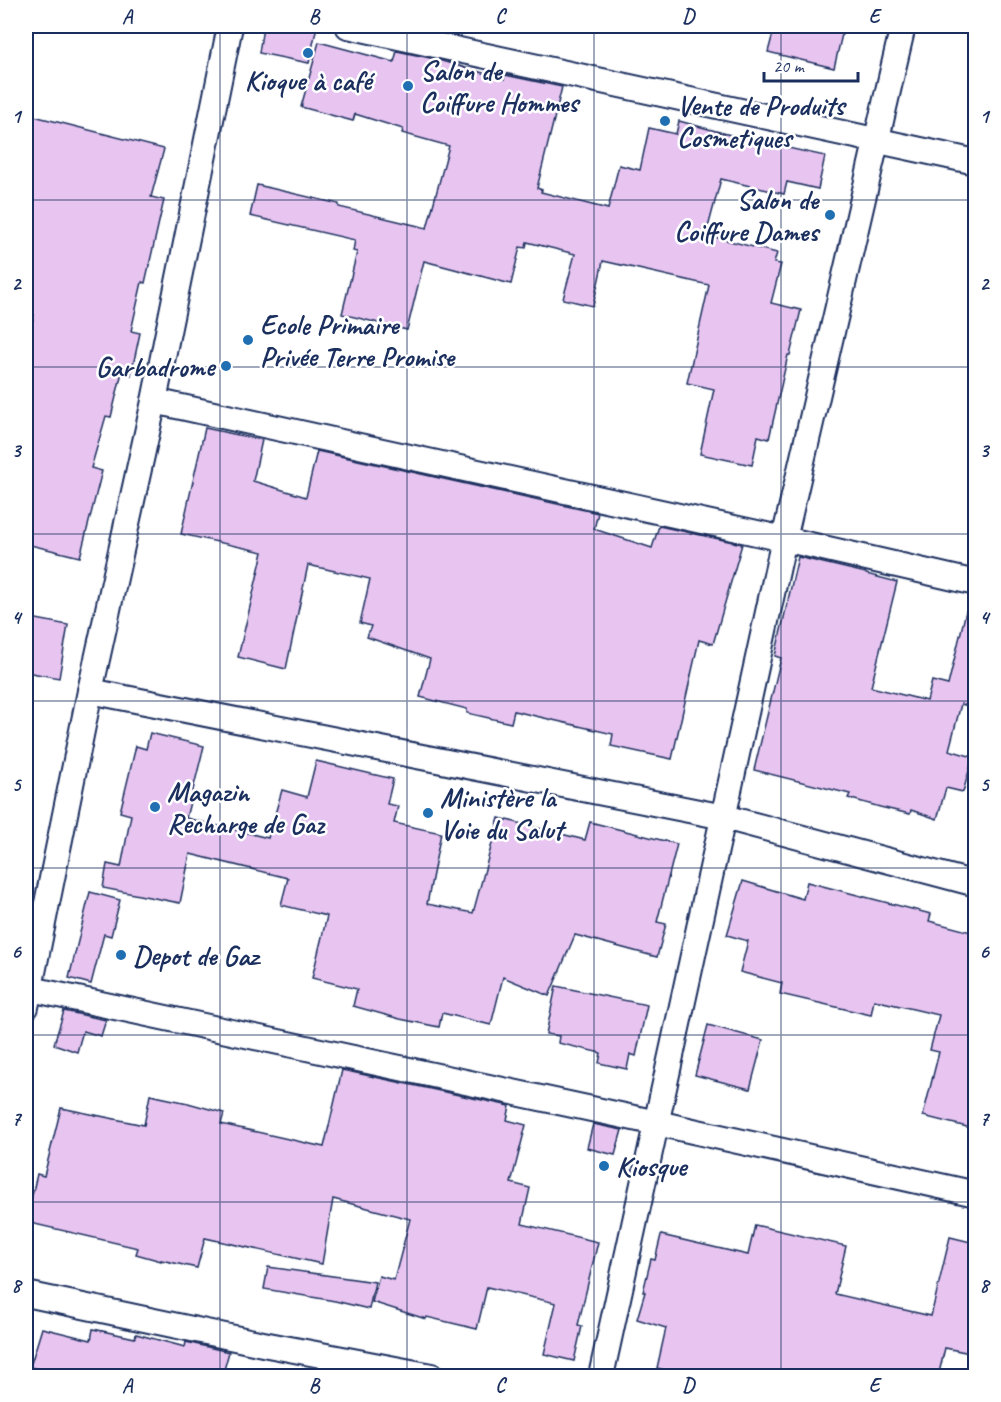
<svg xmlns="http://www.w3.org/2000/svg" width="1001" height="1402" font-family="Caveat,sans-serif">
  <style>
    .building { fill: #e8c5f0; stroke: #1b2f5e; stroke-width: 1.5 }
    .lines { fill: none; stroke-linecap: round; stroke-linejoin: round }
    .minor-casing { stroke: #1b2f5e; stroke-width: 28 }
    .minor { stroke: #fff; stroke-width: 24 }
    .grid { fill: none; stroke: #1b2f5e; stroke-width: 1.5; stroke-opacity: 0.55 }
    .poi-dot { fill: #1f6fb2; stroke: #fff; stroke-width: 2 }
    .labels { text-anchor: middle; stroke-width: 5; stroke-linejoin: round; paint-order: stroke }
    .poi-label { font-size: 28px; font-weight: bold; fill: #1b2f5e; stroke: #fff; text-anchor: start }
    .neatline { fill: none; stroke: #1b2f5e; stroke-width: 2 }
    .grid-label { font-size: 20px; text-anchor: middle; font-weight: bold; fill: #1b2f5e }
  </style>
  <rect width="100%" height="100%" fill="#fff"/>
  <filter id="ink" filterUnits="userSpaceOnUse"><feTurbulence type="fractalNoise" baseFrequency=".0167" numOctaves="2"/><feDisplacementMap in="SourceGraphic" scale="12" xChannelSelector="R" yChannelSelector="G"/><feConvolveMatrix kernelMatrix="1 2 1 2 8 2 1 2 1" color-interpolation-filters="sRGB"/></filter>
  <g filter="url(#ink)">
    <g class="building">
      <path d="M277,26H317L309,63L259,53L263,27L275,29Z"/>
      <path d="M775,26H844L834,68L768,52Z"/>
      <path d="M319,42L394,62L397,51L435,59L504,79L505,75L562,87L537,188L542,190L541,192L608,209L619,165L640,170L649,128L676,134L679,121L738,137L825,156L818,189L787,182L784,194L721,179L706,235L777,253L774,263L781,264L771,303L801,310L790,355H788L769,439L758,436L752,465L700,454L714,389L687,383L709,285L603,261L593,306L563,299L575,254L527,242L526,248L520,247L511,284L424,261L407,330L342,314L357,252L353,251L355,240L250,216L257,185L339,204V207L427,228L449,146L402,133L403,129L355,114L353,121L301,107Z"/>
      <path d="M26,114L164,149L151,197L164,200L145,283L142,282L131,331L140,333L131,375L122,372L111,417L106,416L91,468L102,471L80,557L26,544V348L34,315L26,313Z"/>
      <path d="M205,428L262,440L253,481L306,497L317,451L598,513L594,529L652,548L659,526L742,544L713,644L699,640L672,759L611,746L613,734L514,711L511,723L467,713V709L420,697L430,659L367,637L371,626L360,623L370,579L308,565L286,669L238,657L263,552L181,534Z"/>
      <path d="M798,557L866,573V574L897,582L871,687L927,701L932,681L948,685L966,611L975,612V708L961,704L949,750L973,757L963,792L946,788L937,819L911,810L910,814L880,807L848,798L850,794L754,770L781,658L775,656Z"/>
      <path d="M26,617L68,625L59,678L26,672Z"/>
      <path d="M150,733L204,746L186,818L268,838L282,790L307,797L316,761L393,779L387,804L398,806L394,823L441,833L427,904L473,913L499,818L585,840L590,822L677,844L657,922L666,924L657,957L575,935L549,996L503,977L491,1025L442,1013L439,1027L400,1019L353,1006L357,989L312,978L327,916L281,905L288,878L190,854L180,903L103,888L107,864L121,867L131,815L120,812L136,746L146,749Z"/>
      <path d="M743,881L803,899L807,882L931,914L929,921L975,933V1129L923,1116L939,1052L930,1050L939,1015L874,1000L871,1015L780,994L782,983L740,972L748,941L727,935Z"/>
      <path d="M90,892L120,900L111,936L104,934L91,984L69,978Z"/>
      <path d="M556,986L647,1005L636,1056L630,1054L627,1069L599,1063L601,1053L558,1043L559,1036L546,1034Z"/>
      <path d="M64,1011L106,1020L101,1036L83,1031L77,1052L54,1044Z"/>
      <path d="M708,1025L763,1040L750,1089L695,1075Z"/>
      <path d="M342,1070L510,1106L507,1120L526,1125L511,1183L530,1188L522,1224L598,1242L578,1325L582,1326L574,1361L544,1354L556,1303L487,1287L477,1329L427,1317L426,1319L372,1302L379,1276L394,1280L410,1219L333,1199L322,1264L205,1238L197,1268L161,1260V1261L136,1254L138,1248L26,1222L37,1174L44,1176L61,1108L144,1125L150,1095L188,1103L224,1113L221,1124L324,1147Z"/>
      <path d="M593,1124L622,1130L615,1155L587,1148Z"/>
      <path d="M755,1225L846,1246L835,1294L931,1316L950,1237L975,1243V1354L945,1348L938,1377H693L657,1368L666,1328L637,1319L645,1292H643L651,1259L655,1260L661,1235L748,1255Z"/>
      <path d="M268,1267L375,1282L369,1309L335,1301L264,1289Z"/>
      <path d="M42,1328L91,1340L93,1329L135,1338L136,1334L185,1347L186,1342L229,1352L222,1377H37L39,1369L30,1367Z"/>
    </g>
    <g class="lines">
      <defs>
        <g id="minor">
          <path d="M348,26L976,162"/>
          <path d="M154,401L784,539L976,583"/>
          <path d="M90,691L724,817L976,884"/>
          <path d="M26,988L657,1123L976,1194"/>
          <path d="M26,1007L90,691L154,401L230,26"/>
          <path d="M26,1294L263,1344L432,1376"/>
          <path d="M601,1376L784,539L903,26"/>
        </g>
      </defs>
      <use href="#minor" class="minor-casing"/>
      <use href="#minor" class="minor"/>
    </g>
  </g>
  <path class="grid" d="M220,26V1376M407,26V1376M594,26V1376M781,26V1376M26,200H976M26,367H976M26,534H976M26,701H976M26,868H976M26,1035H976M26,1202H976"/>
  <g class="poi-dot">
    <circle cx="308" cy="53" r="6"/>
    <circle cx="408" cy="86" r="6"/>
    <circle cx="665" cy="121" r="6"/>
    <circle cx="830" cy="215" r="6"/>
    <circle cx="248" cy="340" r="6"/>
    <circle cx="226" cy="366" r="6"/>
    <circle cx="155" cy="807" r="6"/>
    <circle cx="428" cy="813" r="6"/>
    <circle cx="121" cy="955" r="6"/>
    <circle cx="604" cy="1166" r="6"/>
  </g>
  <g class="labels">
    <g class="poi-label">
      <text x="420" y="80">Salon de<tspan x="420" dy="32">Coiffure Hommes</tspan></text>
      <text x="308" y="90" text-anchor="middle">Kioque à café</text>
      <text x="677" y="115">Vente de Produits<tspan x="677" dy="32">Cosmetiques</tspan></text>
      <text x="818" y="209" text-anchor="end">Salon de<tspan x="818" dy="32">Coiffure Dames</tspan></text>
      <text x="260" y="334">Ecole Primaire<tspan x="260" dy="32">Privée Terre Promise</tspan></text>
      <text x="214" y="376" text-anchor="end">Garbadrome</text>
      <text x="167" y="801">Magazin<tspan x="167" dy="32">Recharge de Gaz</tspan></text>
      <text x="440" y="807">Ministère la<tspan x="440" dy="32">Voie du Salut</tspan></text>
      <text x="133" y="965">Depot de Gaz</text>
      <text x="616" y="1176">Kiosque</text>
    </g>
  </g>
  <rect width="1001" height="1402" fill="none" stroke="#fff" stroke-width="66"/>
  <path d="M764 72v9h94v-9" fill="none" stroke="#1b2f5e" stroke-width="3"/>
  <text x="773" y="72" font-size="18" fill="#1b2f5e" stroke="#ffffff" stroke-width="4.5" paint-order="stroke">20 m</text>
  <rect x="33" y="33" width="935" height="1336" class="neatline"/>
  <g class="grid-label">
    <text x="127" y="23">A</text>
    <text x="314" y="23">B</text>
    <text x="500" y="23">C</text>
    <text x="688" y="23">D</text>
    <text x="874" y="23">E</text>
    <text x="16" y="123">1</text>
    <text x="984" y="123">1</text>
    <text x="16" y="290">2</text>
    <text x="984" y="290">2</text>
    <text x="16" y="457">3</text>
    <text x="984" y="457">3</text>
    <text x="16" y="624">4</text>
    <text x="984" y="624">4</text>
    <text x="16" y="791">5</text>
    <text x="984" y="791">5</text>
    <text x="16" y="958">6</text>
    <text x="984" y="958">6</text>
    <text x="16" y="1125">7</text>
    <text x="984" y="1125">7</text>
    <text x="16" y="1292">8</text>
    <text x="984" y="1292">8</text>
    <text x="127" y="1392">A</text>
    <text x="314" y="1392">B</text>
    <text x="500" y="1392">C</text>
    <text x="688" y="1392">D</text>
    <text x="874" y="1392">E</text>
  </g>
</svg>
